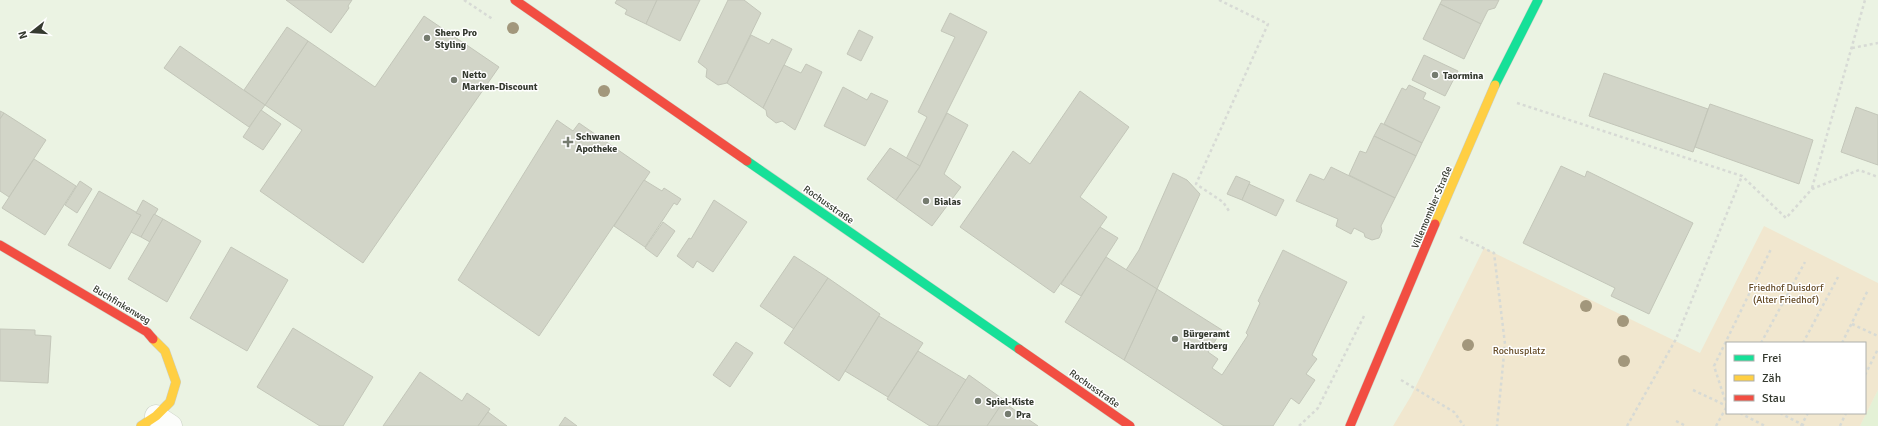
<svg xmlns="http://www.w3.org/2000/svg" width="1878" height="426" font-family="Signika,sans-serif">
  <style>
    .built { fill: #e4f1d6 }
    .green { fill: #f1e7cf; fill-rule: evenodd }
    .building { fill: #d2d5c8; stroke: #c3c6b9 }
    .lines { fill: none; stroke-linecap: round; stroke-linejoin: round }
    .street-casing { stroke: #cad0c5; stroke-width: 23 }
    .fast-casing { stroke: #cad0c5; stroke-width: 10 }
    .slow-casing { stroke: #cad0c5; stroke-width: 10 }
    .jam-casing { stroke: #cad0c5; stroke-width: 10 }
    .path { stroke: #d7dad5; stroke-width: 2.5; stroke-dasharray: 3 3; stroke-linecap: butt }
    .street { stroke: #fcfdfb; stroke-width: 22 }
    .fast { stroke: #16e098; stroke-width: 9 }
    .slow { stroke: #ffcf43; stroke-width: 9 }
    .jam { stroke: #f24e42; stroke-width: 9 }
    .tree { fill: #a2977c }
    .poi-dot { fill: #757b6f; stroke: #fff; stroke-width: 1.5 }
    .labels { text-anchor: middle; stroke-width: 3; stroke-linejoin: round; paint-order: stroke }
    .poi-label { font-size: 10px; font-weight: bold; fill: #353a30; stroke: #fff; text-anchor: start }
    .street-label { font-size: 10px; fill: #353a30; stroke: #fff }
    .park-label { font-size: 10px; fill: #664c27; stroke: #fff }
  </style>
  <rect width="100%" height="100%" fill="#ebf3e3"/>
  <path class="built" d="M1878,390V426H1860Z"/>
  <path class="green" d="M1764,226L1878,283V390L1860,426H1393L1411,396L1484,248L1700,353ZM1727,343H1865V413H1727Z"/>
  <g class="building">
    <path d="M286,0H352L348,6L349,8L331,33Z"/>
    <path d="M617,0H657L646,24L625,14L627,10L615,3Z"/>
    <path d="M657,0H700L680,41L646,24Z"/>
    <path d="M728,0H744L761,13L727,83L718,85L706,77L707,69L698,62Z"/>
    <path d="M1442,0H1499L1495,8L1488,10L1481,24L1440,4Z"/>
    <path d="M1440,4L1481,24L1464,59L1423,39Z"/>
    <path d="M950,13L987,32L920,166L906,159L927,117L918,112L955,37L941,31Z"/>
    <path d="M424,16L499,67L363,263L260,191L302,130L265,105L308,41L375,87Z"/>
    <path d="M287,27L308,41L265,105L244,90Z"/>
    <path d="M859,30L873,37L861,61L847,54Z"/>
    <path d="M751,35L769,44L772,39L792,49L763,108L727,83Z"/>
    <path d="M180,46L265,105L249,127L164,68Z"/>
    <path d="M1424,55L1458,71L1445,96L1412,80Z"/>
    <path d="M806,64L822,72L795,130L782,121L776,123L767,116L766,110L763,108L784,65L801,73Z"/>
    <path d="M1604,73L1708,109L1693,152L1589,116Z"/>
    <path d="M1409,85L1426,93L1423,99L1440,107L1422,143L1384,124L1402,88L1406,90Z"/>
    <path d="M843,87L867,100L871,93L888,101L865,146L824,126Z"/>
    <path d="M1080,91L1129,127L1080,197L1107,217L1054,293L960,227L1013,151L1030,164Z"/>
    <path d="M1710,104L1813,140L1799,184L1695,147Z"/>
    <path d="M1856,107L1878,115V165L1841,152Z"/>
    <path d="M261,110L281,124L263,150L243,137Z"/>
    <path d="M0,111L4,113L0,119Z"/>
    <path d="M4,113L46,140L9,197L0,191V119Z"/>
    <path d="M947,113L968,125L944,174L961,187L932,226L896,200L919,168Z"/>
    <path d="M557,120L573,131L579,123L650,172L539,336L458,280Z"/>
    <path d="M1381,123L1422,143L1416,156L1374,136Z"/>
    <path d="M1374,136L1416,156L1395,198L1349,175L1360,151L1366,153Z"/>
    <path d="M890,148L920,166L896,200L867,179Z"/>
    <path d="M34,159L76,186L45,235L2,208Z"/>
    <path d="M1561,166L1585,177L1587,171L1693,223L1649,314L1611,296L1615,288L1523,243Z"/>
    <path d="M1331,167L1395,198L1381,226L1382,231L1379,238L1372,240L1365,237L1364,233L1354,228L1351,234L1336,226L1338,219L1296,201L1310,174L1324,180Z"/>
    <path d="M1173,173L1187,180L1200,194L1157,289L1126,270L1139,250Z"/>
    <path d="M1236,176L1250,182L1242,200L1227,194Z"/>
    <path d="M644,180L662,191L664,188L681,199L677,205L674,203L645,247L614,226Z"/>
    <path d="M80,181L92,189L77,213L65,205Z"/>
    <path d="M1249,184L1284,200L1276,216L1242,200Z"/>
    <path d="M99,191L141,215L110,269L68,245Z"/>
    <path d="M143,200L158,209L141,237L131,232L141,215L136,213Z"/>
    <path d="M714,200L747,222L713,272L697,261L693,268L677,256L689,238L691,239Z"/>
    <path d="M154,214L163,219L150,242L141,237Z"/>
    <path d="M163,219L201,241L167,302L128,279Z"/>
    <path d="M663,222L675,231L657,257L645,248Z"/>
    <path d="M1100,227L1118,238L1081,296L1061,284Z"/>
    <path d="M231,247L288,280L247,351L190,318Z"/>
    <path d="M1283,250L1347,282L1312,355L1317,359L1306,374L1315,380L1299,404L1291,398L1273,426H1224L1124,360L1157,289L1222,330L1208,352L1218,359L1212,368L1222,375L1248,335L1246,333L1260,303L1258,301Z"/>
    <path d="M794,256L828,278L794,329L760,306Z"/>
    <path d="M1106,257L1157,289L1124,360L1065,322Z"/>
    <path d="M828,278L880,314L839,381L784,343Z"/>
    <path d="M879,316L923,343L888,397L845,371Z"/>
    <path d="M293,328L373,377L343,426H320L257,387Z"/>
    <path d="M0,329L35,330V335L51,336L48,383L0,381Z"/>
    <path d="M736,342L753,353L730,387L713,375Z"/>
    <path d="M918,351L966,380L937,426H930L887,399Z"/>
    <path d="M420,372L462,401L467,393L490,409L478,426H383Z"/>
    <path d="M969,375L1004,400L1003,402L987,426H937Z"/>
    <path d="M1003,402L1038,426H987Z"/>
    <path d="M488,412L507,426H478Z"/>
    <path d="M565,417L577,426H559Z"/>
  </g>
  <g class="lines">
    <defs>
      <path id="street" d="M156,416L171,426"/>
      <g id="fast">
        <path d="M1495,85L1538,0"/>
        <path d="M747,161L1019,349"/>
      </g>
      <g id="slow">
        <path d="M1435,224L1495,85"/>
        <path d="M141,426L156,416L170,402L176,382L165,351L153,339"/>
      </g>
      <g id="jam">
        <path d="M515,0L747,161"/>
        <path d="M0,245L147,332L153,339"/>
        <path d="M1019,349L1130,426"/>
        <path d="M1350,426L1435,224"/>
      </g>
    </defs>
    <use href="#street" class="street-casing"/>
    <use href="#fast" class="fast-casing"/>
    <use href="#slow" class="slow-casing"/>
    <use href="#jam" class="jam-casing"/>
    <g class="path">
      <path d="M464,0L494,20"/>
      <path d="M1219,0L1268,24L1196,184L1223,202L1229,211"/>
      <path d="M1852,48L1878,43"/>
      <path d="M1517,103L1742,176L1786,218L1812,189L1859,170L1878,177"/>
      <path d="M1812,188L1865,0"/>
      <path d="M1460,237L1494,253L1505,344L1497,426"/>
      <path d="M1852,324L1878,336"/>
      <path d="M1761,343L1805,262"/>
      <path d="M1803,343L1838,277"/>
      <path d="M1842,343L1868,290"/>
      <path d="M1865,375L1878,349"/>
      <path d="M1401,380L1454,412L1464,426"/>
      <path d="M1693,390L1727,406"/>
      <path d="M1727,406L1714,366L1771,249"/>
      <path d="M1740,413L1765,426"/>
      <path d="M1780,413L1805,426"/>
      <path d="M1676,421L1686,426"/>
      <path d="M1299,426L1318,408L1364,316"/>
      <path d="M1627,426L1676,339L1742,176"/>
      <path d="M1716,426L1727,406"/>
      <path d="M1801,426L1808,413"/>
      <path d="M1840,426L1846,413"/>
    </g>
    <use href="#street" class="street"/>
    <use href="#fast" class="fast"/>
    <use href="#slow" class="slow"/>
    <use href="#jam" class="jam"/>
  </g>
  <g class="tree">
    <circle cx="513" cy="28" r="6"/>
    <circle cx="604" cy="91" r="6"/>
    <circle cx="1586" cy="306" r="6"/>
    <circle cx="1623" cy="321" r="6"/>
    <circle cx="1468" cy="345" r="6"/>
    <circle cx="1624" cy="361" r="6"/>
  </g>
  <g class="poi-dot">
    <circle cx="427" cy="38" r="4"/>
    <circle cx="1435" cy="75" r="4"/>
    <circle cx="454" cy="80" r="4"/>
    <path d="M566 136h4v4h4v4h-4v4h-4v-4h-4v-4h4z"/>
    <circle cx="926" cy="201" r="4"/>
    <circle cx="1175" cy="339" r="4"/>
    <circle cx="978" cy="401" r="4"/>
    <circle cx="1008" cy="414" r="4"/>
  </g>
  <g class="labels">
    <g class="poi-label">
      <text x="435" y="36">Shero Pro<tspan x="435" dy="12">Styling</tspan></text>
      <text x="462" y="78">Netto<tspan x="462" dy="12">Marken-Discount</tspan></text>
      <text x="1443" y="79">Taormina</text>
      <text x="576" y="140">Schwanen<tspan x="576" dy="12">Apotheke</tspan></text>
      <text x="934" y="205">Bialas</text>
      <text x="1183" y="337">Bürgeramt<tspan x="1183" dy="12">Hardtberg</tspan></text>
      <text x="986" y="405">Spiel-Kiste</text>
      <text x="1016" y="418">Pra</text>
    </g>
    <g class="street-label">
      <text transform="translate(829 204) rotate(35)" y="4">Rochusstraße</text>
      <text transform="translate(1431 207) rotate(-67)" y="4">Villemombler Straße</text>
      <text transform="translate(122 304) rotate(31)" y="4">Buchfinkenweg</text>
      <text transform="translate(1095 388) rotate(35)" y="4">Rochusstraße</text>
    </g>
    <g class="park-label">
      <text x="1786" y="291">Friedhof Duisdorf<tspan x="1786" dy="12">(Alter Friedhof)</tspan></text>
      <text x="1519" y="354">Rochusplatz</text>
    </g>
  </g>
  <rect x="1726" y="342" width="140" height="72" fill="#ffffff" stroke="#aeb0ac"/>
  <rect x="1734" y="355" width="20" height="6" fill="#16e098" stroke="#aeb0ac"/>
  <text x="1762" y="362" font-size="12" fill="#353a30">Frei</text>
  <rect x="1734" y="375" width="20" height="6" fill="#ffcf43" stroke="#aeb0ac"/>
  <text x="1762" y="382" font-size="12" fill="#353a30">Zäh</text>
  <rect x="1734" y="395" width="20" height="6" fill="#f24e42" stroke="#aeb0ac"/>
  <text x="1762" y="402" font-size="12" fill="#353a30">Stau</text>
  <g transform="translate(32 32) rotate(253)" stroke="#ffffff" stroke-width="3" paint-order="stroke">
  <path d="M0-3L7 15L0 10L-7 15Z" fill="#353a30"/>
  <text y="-6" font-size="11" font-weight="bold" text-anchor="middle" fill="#353a30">N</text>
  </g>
</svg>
